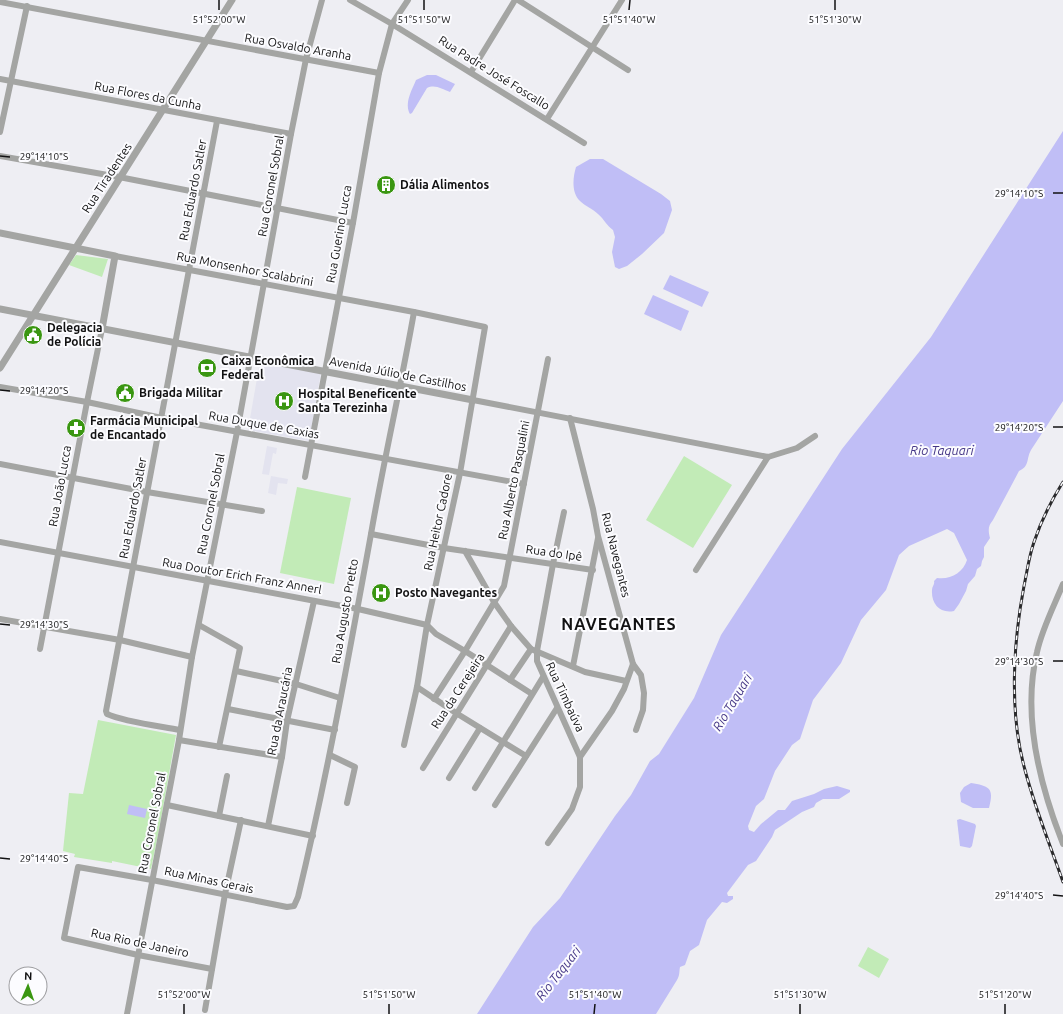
<svg xmlns="http://www.w3.org/2000/svg" width="1063" height="1014" font-family="Ubuntu,sans-serif">
  <style>
    .built { fill: #e3e3ef }
    .green { fill: #c2ebb7 }
    .water { fill: #c0bef6 }
    .lines { fill: none; stroke-linecap: round; stroke-linejoin: round }
    .minor { stroke: #a4a5a3; stroke-width: 6 }
    .tertiary { stroke: #a4a5a3; stroke-width: 7 }
    .rail-casing { stroke: #2a2a2c; stroke-width: 3 }
    .rail { stroke: #fcfcff; stroke-width: 1.5; stroke-dasharray: 4.5; stroke-linecap: butt }
    .ticks { fill: none; stroke: #121213; stroke-width: 1.5 }
    .labels { text-anchor: middle; stroke-width: 4; stroke-linejoin: round; paint-order: stroke }
    .street-label { font-size: 12px; fill: #121213; stroke: #fcfcff }
    .poi-label { font-size: 12px; font-weight: bold; fill: #121213; stroke: #fcfcff; text-anchor: start }
    .water-label { font-size: 13px; font-style: italic; fill: #443686; stroke: #fcfcff }
    .district-label { font-size: 16px; font-weight: bold; letter-spacing: 1px; fill: #121213; stroke: #fcfcff }
    .ticks-label { font-size: 10px; text-anchor: middle; fill: #121213; stroke: #fcfcff; stroke-width: 4; stroke-linejoin: round; paint-order: stroke }
  </style>
  <rect width="100%" height="100%" fill="#eeeef3"/>
  <g class="built">
    <path d="M260,361L321,372L309,441L248,430Z"/>
    <path d="M267,446L277,448L276,454L273,453L269,475L262,474Z"/>
    <path d="M271,476L288,479L287,484L278,483L276,495L268,493Z"/>
  </g>
  <g class="green">
    <path d="M76,255L108,259L102,277L69,265Z"/>
    <path d="M684,456L732,485L693,548L646,520Z"/>
    <path d="M297,487L351,498L334,584L280,573Z"/>
    <path d="M98,720L176,735L159,830L151,869L112,861V863L74,857L75,854L63,851L69,793L83,794Z"/>
    <path d="M868,947L889,959L879,978L858,966Z"/>
  </g>
  <g class="water">
    <path d="M427,75H436L455,84L450,92C442,89 435,84 427,88L412,113L410,114C404,103 412,90 416,80Z"/>
    <path d="M1063,131V401L1031,450C1026,459 1030,466 1019,471L993,520C988,526 988,530 990,538L984,547V557L982,561L981,566L977,569L975,576L968,584L966,591L959,604L954,611C940,614 931,604 932,590C932,586 935,585 934,581L937,578C950,580 963,573 967,560L954,533L947,529L909,546L899,555L886,590L861,620L841,663L813,700L800,739L792,745L775,771L764,799L756,806L748,826L749,830L754,832L761,824L778,810H785L792,801L814,794L824,789L837,786L850,790V792L839,799H823L816,803L814,807L802,812L775,830L772,837L756,861L748,865L727,893L728,896H733V899L727,903L722,902L707,920L699,945L690,951L685,965L680,967C679,972 680,975 677,980L656,1014H477L533,927L560,898L615,816L631,795L650,761L659,754L694,698L721,635L842,449L931,337Z"/>
    <path d="M590,159H603L661,194L670,201L672,210L664,233L642,254L627,266L619,269L615,267L612,252L615,237L613,230C607,226 604,219 598,214C593,209 585,206 580,201C571,193 573,177 576,167Z"/>
    <path d="M670,275L709,292L702,307L663,289Z"/>
    <path d="M653,295L689,311L681,331L644,314Z"/>
    <path d="M971,783C988,786 995,787 989,808H973L961,802L960,793L964,787Z"/>
    <path d="M129,805L147,809L145,818L127,814Z"/>
    <path d="M960,819L975,824L976,826L972,846L970,848L960,846L957,820Z"/>
  </g>
  <g class="lines">
    <g class="minor">
      <path d="M350,0L392,24L584,143"/>
      <path d="M518,0L628,70"/>
      <path d="M0,2L379,73"/>
      <path d="M471,72L515,0"/>
      <path d="M0,79L291,134"/>
      <path d="M547,119L622,0"/>
      <path d="M0,132L27,6"/>
      <path d="M0,156L119,177L353,223"/>
      <path d="M115,256L414,312L485,327L460,473L427,625L417,687L404,745"/>
      <path d="M0,387L87,402L162,418L524,484"/>
      <path d="M473,400L768,457L797,448L815,436"/>
      <path d="M570,418L593,509L598,536L633,664L624,689L612,711L580,757"/>
      <path d="M0,464L147,492L262,511"/>
      <path d="M305,477L353,223L379,73L392,24L408,0"/>
      <path d="M371,534L444,548L593,570"/>
      <path d="M0,542L358,609L427,625L436,634L465,651L532,694"/>
      <path d="M465,551L494,602L511,626L531,649L585,672L626,681"/>
      <path d="M696,570L768,457"/>
      <path d="M1063,584C1054,606 1042,629 1037,652C1022,714 1040,786 1063,844"/>
      <path d="M0,619L120,640L192,657"/>
      <path d="M199,625L240,648L219,747"/>
      <path d="M40,649L87,402L102,329"/>
      <path d="M633,664L641,675L644,693L643,710L636,730"/>
      <path d="M573,666L598,538"/>
      <path d="M236,671L296,684L340,698"/>
      <path d="M510,680L531,649"/>
      <path d="M417,687L456,713L526,756"/>
      <path d="M434,699L465,651L504,586L548,359"/>
      <path d="M228,709L335,730"/>
      <path d="M180,730C159,726 125,722 107,714L106,711L217,121"/>
      <path d="M179,740L282,757"/>
      <path d="M330,755L355,767L347,803"/>
      <path d="M423,768L511,626"/>
      <path d="M449,778L480,728"/>
      <path d="M475,788L543,677"/>
      <path d="M167,805L313,836"/>
      <path d="M495,805L557,708"/>
      <path d="M219,816L227,776"/>
      <path d="M268,826L282,757L287,721L314,601"/>
      <path d="M548,843L572,809L580,787V757L537,661V651L553,564L564,512"/>
      <path d="M212,969L138,955L64,938L78,867L152,880L287,907L294,906L298,897C327,777 349,655 371,534C384,459 401,386 414,312"/>
      <path d="M205,1010L225,894L241,820"/>
      <path d="M127,1014L179,740L192,657L237,432L291,134L306,59L322,0"/>
    </g>
    <g class="tertiary">
      <path d="M0,233L115,256L102,329"/>
      <path d="M0,309L473,400"/>
      <path d="M0,368L232,0"/>
    </g>
    <defs>
      <path id="rail" d="M1063,482C1051,501 1041,521 1034,542C1029,556 1027,572 1024,586C1013,644 1009,713 1025,770C1035,808 1050,845 1063,882"/>
    </defs>
    <use href="#rail" class="rail-casing"/>
    <use href="#rail" class="rail"/>
  </g>
  <path class="ticks" d="M219,10V0M424,10V0M629,10L630,0M835,10V0M0,156L10,157M1053,193H1063M0,390L10,391M1053,427H1063M0,624L10,625M1053,661H1063M0,858L10,859M1053,895L1063,896M184,1014V1004M389,1014V1004M594,1014L595,1004M800,1014V1004M1005,1014V1004"/>
  <defs>
    <symbol id="building-disc" viewBox="-11 -11 22 22"><circle r="9.5" fill="#3a9611" stroke="#fcfcff"/><path d="M-4-6H4V6H1V3H-1V6H-4ZM-2.5-4.3h1.7v1.8h-1.7ZM.8-4.3h1.7v1.8H.8ZM-2.5-1h1.7V.8h-1.7ZM.8-1h1.7V.8H.8Z" fill="#fff"/></symbol>
    <symbol id="civic-disc" viewBox="-11 -11 22 22"><circle r="9.5" fill="#3a9611" stroke="#fcfcff"/><path d="M-.6-6.5H3V-4.5H.6V-3L4-1V1h2V6H-6V1h2V-1L-.6-3ZM-1.2 2.5V6h2.4V2.5Z" fill="#fff"/></symbol>
    <symbol id="bank-disc" viewBox="-11 -11 22 22"><circle r="9.5" fill="#3a9611" stroke="#fcfcff"/><path d="M-6-4H6V4H-6ZM0-2.3a2.3 2.3 0 1 0 0 4.6a2.3 2.3 0 1 0 0-4.6Z" fill="#fff"/></symbol>
    <symbol id="hospital-disc" viewBox="-11 -11 22 22"><circle r="9.5" fill="#3a9611" stroke="#fcfcff"/><path d="M-5-5h3v3.5h4V-5h3V5h-3V1.5h-4V5h-3Z" fill="#fff"/></symbol>
    <symbol id="pharmacy-disc" viewBox="-11 -11 22 22"><circle r="9.5" fill="#3a9611" stroke="#fcfcff"/><path d="M-2-6h4v4h4v4h-4v4h-4v-4h-4v-4h4Z" fill="#fff"/></symbol>
  </defs>
  <g fill-rule="evenodd">
    <use href="#building-disc" x="375" y="174" width="22" height="22"/>
    <use href="#civic-disc" x="22" y="324" width="22" height="22"/>
    <use href="#bank-disc" x="196" y="357" width="22" height="22"/>
    <use href="#civic-disc" x="114" y="382" width="22" height="22"/>
    <use href="#hospital-disc" x="273" y="390" width="22" height="22"/>
    <use href="#pharmacy-disc" x="65" y="417" width="22" height="22"/>
    <use href="#hospital-disc" x="370" y="582" width="22" height="22"/>
  </g>
  <g class="labels">
    <g class="street-label">
      <text transform="translate(298 47) rotate(10)" y="4">Rua Osvaldo Aranha</text>
      <text transform="translate(494 73) rotate(32)" y="4">Rua Padre José Foscallo</text>
      <text transform="translate(148 96) rotate(11)" y="4">Rua Flores da Cunha</text>
      <text transform="translate(107 178) rotate(-57)" y="4">Rua Tiradentes</text>
      <text transform="translate(271 186) rotate(-80)" y="4">Rua Coronel Sobral</text>
      <text transform="translate(193 190) rotate(-79)" y="4">Rua Eduardo Satler</text>
      <text transform="translate(339 234) rotate(-80)" y="4">Rua Guerino Lucca</text>
      <text transform="translate(245 269) rotate(11)" y="4">Rua Monsenhor Scalabrini</text>
      <text transform="translate(398 374) rotate(11)" y="4">Avenida Júlio de Castilhos</text>
      <text transform="translate(264 425) rotate(10)" y="4">Rua Duque de Caxias</text>
      <text transform="translate(514 480) rotate(-79)" y="4">Rua Alberto Pasqualini</text>
      <text transform="translate(60 486) rotate(-80)" y="4">Rua João Lucca</text>
      <text transform="translate(211 504) rotate(-79)" y="4">Rua Coronel Sobral</text>
      <text transform="translate(133 508) rotate(-79)" y="4">Rua Eduardo Satler</text>
      <text transform="translate(438 522) rotate(-78)" y="4">Rua Heitor Cadore</text>
      <text transform="translate(554 553) rotate(8)" y="4">Rua do Ipê</text>
      <text transform="translate(616 555) rotate(76)" y="4">Rua Navegantes</text>
      <text transform="translate(242 576) rotate(10)" y="4">Rua Doutor Erich Franz Annerl</text>
      <text transform="translate(345 611) rotate(-80)" y="4">Rua Augusto Pretto</text>
      <text transform="translate(458 691) rotate(-57)" y="4">Rua da Cerejeira</text>
      <text transform="translate(565 697) rotate(65)" y="4">Rua Timbaúva</text>
      <text transform="translate(280 711) rotate(-79)" y="4">Rua da Araucária</text>
      <text transform="translate(152 823) rotate(-79)" y="4">Rua Coronel Sobral</text>
      <text transform="translate(209 880) rotate(12)" y="4">Rua Minas Gerais</text>
      <text transform="translate(140 943) rotate(12)" y="4">Rua Rio de Janeiro</text>
    </g>
    <g class="poi-label">
      <text x="400" y="189">Dália Alimentos</text>
      <text x="47" y="332">Delegacia<tspan x="47" dy="14">de Polícia</tspan></text>
      <text x="221" y="365">Caixa Econômica<tspan x="221" dy="14">Federal</tspan></text>
      <text x="139" y="397">Brigada Militar</text>
      <text x="298" y="398">Hospital Beneficente<tspan x="298" dy="14">Santa Terezinha</tspan></text>
      <text x="90" y="425">Farmácia Municipal<tspan x="90" dy="14">de Encantado</tspan></text>
      <text x="395" y="597">Posto Navegantes</text>
    </g>
    <g class="water-label">
      <text x="942" y="455">Rio Taquari</text>
      <text transform="translate(732 702) rotate(-59)" y="5">Rio Taquari</text>
      <text transform="translate(558 973) rotate(-52)" y="5">Rio Taquari</text>
    </g>
    <g class="district-label">
      <text x="619" y="630">NAVEGANTES</text>
    </g>
  </g>
  <g class="ticks-label">
    <text x="219" y="23">51°52'00"W</text>
    <text x="424" y="23">51°51'50"W</text>
    <text x="629" y="23">51°51'40"W</text>
    <text x="835" y="23">51°51'30"W</text>
    <text x="44" y="160">29°14'10"S</text>
    <text x="1019" y="197">29°14'10"S</text>
    <text x="44" y="394">29°14'20"S</text>
    <text x="1019" y="431">29°14'20"S</text>
    <text x="44" y="628">29°14'30"S</text>
    <text x="1019" y="665">29°14'30"S</text>
    <text x="44" y="862">29°14'40"S</text>
    <text x="1019" y="899">29°14'40"S</text>
    <text x="184" y="998">51°52'00"W</text>
    <text x="389" y="998">51°51'50"W</text>
    <text x="595" y="998">51°51'40"W</text>
    <text x="800" y="998">51°51'30"W</text>
    <text x="1005" y="998">51°51'20"W</text>
  </g>
  <g transform="translate(28 986) rotate(2)"><circle r="19" fill="#fcfcff" stroke="#9e9ea1"/>
  <path d="M0-3L7 15L0 10L-7 15Z" fill="#3a9611"/>
  <text y="-6" font-size="11" font-weight="bold" text-anchor="middle" fill="#121213">N</text>
  </g>
</svg>
